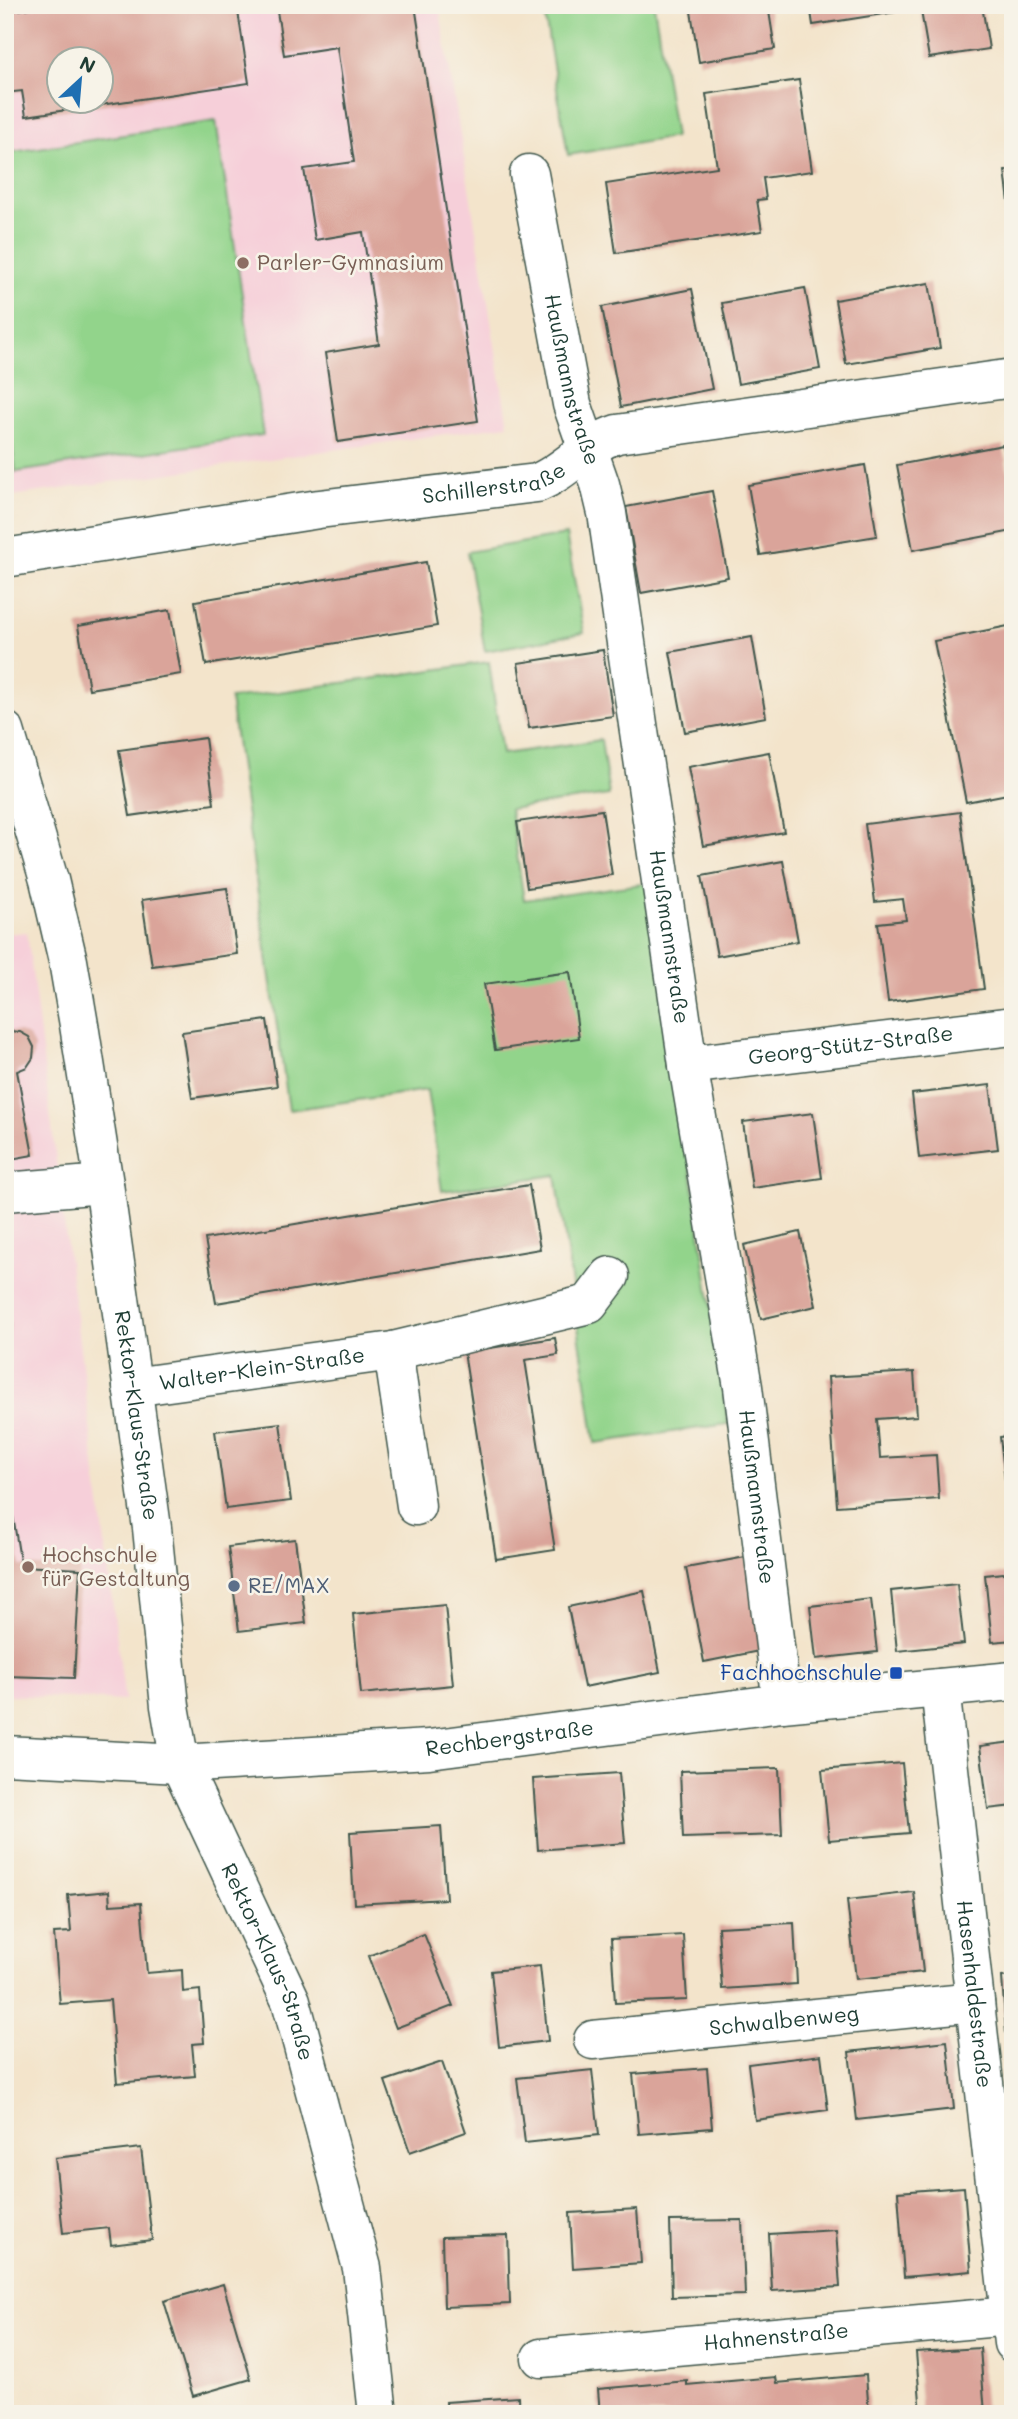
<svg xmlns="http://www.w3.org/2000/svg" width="1018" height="2419" font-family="Mali,sans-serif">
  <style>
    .built { fill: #f6cfd9; fill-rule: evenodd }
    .green { fill: #92d48b; stroke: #588860; stroke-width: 2 }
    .building { fill: #daa49a; fill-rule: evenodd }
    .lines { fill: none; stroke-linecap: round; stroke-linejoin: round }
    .minor-casing { stroke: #3f564b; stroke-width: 41 }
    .secondary-casing { stroke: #3f564b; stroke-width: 41 }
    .minor { stroke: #fff; stroke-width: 38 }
    .secondary { stroke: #fff; stroke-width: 38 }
    .education-dot { fill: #8d6e63; stroke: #f7f3e8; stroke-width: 2.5 }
    .service-dot { fill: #5c6f8a; stroke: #f7f3e8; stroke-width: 2.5 }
    .transit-dot { fill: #1a4fb4; stroke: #f7f3e8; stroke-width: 2.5 }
    .labels { text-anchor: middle; stroke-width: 5; stroke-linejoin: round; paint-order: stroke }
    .education-label { font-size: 21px; fill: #785e54; stroke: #f7f3e8; text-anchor: start }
    .street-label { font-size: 21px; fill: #1f3d34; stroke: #f7f3e8 }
    .service-label { font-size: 21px; fill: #4e5e75; stroke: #f7f3e8; text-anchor: start }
    .transit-label { font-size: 21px; fill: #164399; stroke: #f7f3e8; text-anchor: end }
  </style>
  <rect width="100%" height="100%" fill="#f7f3e8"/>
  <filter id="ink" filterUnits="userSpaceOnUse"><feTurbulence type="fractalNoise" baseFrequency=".0143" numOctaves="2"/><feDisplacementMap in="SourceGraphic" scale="14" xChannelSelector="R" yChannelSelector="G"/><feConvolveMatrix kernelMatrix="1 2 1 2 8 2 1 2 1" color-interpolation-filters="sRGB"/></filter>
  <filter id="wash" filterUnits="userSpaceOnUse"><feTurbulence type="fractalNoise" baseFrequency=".00686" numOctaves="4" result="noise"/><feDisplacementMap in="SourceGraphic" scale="28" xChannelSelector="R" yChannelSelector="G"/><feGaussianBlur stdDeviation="1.57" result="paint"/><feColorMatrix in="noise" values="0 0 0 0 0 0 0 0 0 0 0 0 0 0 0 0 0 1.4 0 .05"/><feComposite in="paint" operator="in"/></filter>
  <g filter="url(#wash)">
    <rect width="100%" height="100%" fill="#f3e4cb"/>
    <g class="built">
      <path d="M5,5H439L508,425L5,497ZM60,60H102V102H60Z"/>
      <path d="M27,932L125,1701L5,1695V934Z"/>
    </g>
    <g class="green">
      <path d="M543,5H654L675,137L568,155Z"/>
      <path d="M216,121L263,435L16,472L5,399V153Z"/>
      <path d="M566,535L584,633L485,651L467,552Z"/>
      <path d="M489,662L502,754L601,740L609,795L510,809L524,900L649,883L728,1424L595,1443L556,1175L442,1191L427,1090L289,1110L230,699Z"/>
    </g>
    <g id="blocks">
      <g class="building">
        <path d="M5,5H10L11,11L50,5H237L249,83L26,116L22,91L5,93ZM60,60H102V102H60Z"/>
        <path d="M276,5H415L478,421L338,442L325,353L379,344L363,232L315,240L304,169L354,162L337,47L284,55Z"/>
        <path d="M690,5H768L775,49L699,62Z"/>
        <path d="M810,5H909V10L813,25Z"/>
        <path d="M920,5H982L989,49L929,58Z"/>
        <path d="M799,80L812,171L763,178L766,199L757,200L762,231L616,253L606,184L717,167L706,94Z"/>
        <path d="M1013,170V217H1011L1005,171Z"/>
        <path d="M929,283L940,348L846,364L835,300Z"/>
        <path d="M805,288L820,369L738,384L722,303Z"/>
        <path d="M692,289L712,389L621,407L602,307Z"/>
        <path d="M1003,445L1013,499V531L913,550L897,465Z"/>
        <path d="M865,465L877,536L760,555L748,485Z"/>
        <path d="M712,491L728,577L641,593L626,507Z"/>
        <path d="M426,562L437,626L206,665L195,601Z"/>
        <path d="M170,610L181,674L89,689L78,626Z"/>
        <path d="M1013,625V793L966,802L934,641Z"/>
        <path d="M752,637L766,717L685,732L670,652Z"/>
        <path d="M603,650L613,716L529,728L518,663Z"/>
        <path d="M205,738L214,804L130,816L119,750Z"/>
        <path d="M769,752L784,832L703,846L688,767Z"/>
        <path d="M602,810L612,875L527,888L517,822Z"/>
        <path d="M960,812L984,989L888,1002L878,923L906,920L903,899L875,902L865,824Z"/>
        <path d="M783,861L798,941L717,956L702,876Z"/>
        <path d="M227,888L237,954L152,966L142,900Z"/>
        <path d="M570,972L579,1038L495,1050L484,984Z"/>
        <path d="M5,1017L9,1031L20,1032L29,1037L34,1047L33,1058L27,1067L17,1071L33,1155L5,1160Z"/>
        <path d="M267,1020L277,1086L192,1098L182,1032Z"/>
        <path d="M990,1085L998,1149L919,1158L912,1094Z"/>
        <path d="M813,1113L822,1178L752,1188L743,1122Z"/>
        <path d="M529,1185L540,1249L216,1303L205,1239Z"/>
        <path d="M800,1232L816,1306L761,1319L744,1245Z"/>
        <path d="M6,1312L10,1324L7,1351H5Z"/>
        <path d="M555,1338L558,1355L525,1360L555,1550L496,1559L464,1352Z"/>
        <path d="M914,1372L917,1416L877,1419L880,1458L936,1455L939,1499L837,1506L828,1377Z"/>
        <path d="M280,1423L291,1501L226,1509L215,1431Z"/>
        <path d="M1013,1435V1514L1009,1515L1000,1437Z"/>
        <path d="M5,1466L21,1566L80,1569L74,1678L5,1676Z"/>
        <path d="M295,1539L306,1623L239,1631L228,1547Z"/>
        <path d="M746,1557L764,1650L704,1662L686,1568Z"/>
        <path d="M1013,1572V1640L992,1642L985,1575Z"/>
        <path d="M957,1584L964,1644L897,1651L891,1591Z"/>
        <path d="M644,1591L660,1672L584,1687L568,1607Z"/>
        <path d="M871,1599L877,1652L816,1659L810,1606Z"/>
        <path d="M445,1605L453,1685L361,1694L353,1614Z"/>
        <path d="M1013,1742V1806L988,1809L980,1746Z"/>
        <path d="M902,1763L909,1833L829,1840L822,1770Z"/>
        <path d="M779,1768L782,1835L683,1838L680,1771Z"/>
        <path d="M619,1773L625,1843L538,1850L533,1779Z"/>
        <path d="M441,1826L446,1899L354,1904L350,1832Z"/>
        <path d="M109,1891L110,1905L141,1903L147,1973L182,1970L183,1992L200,1990L204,2043L192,2044L195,2076L117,2083L110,2000L60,2004L54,1933L71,1932L68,1895Z"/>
        <path d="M914,1892L923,1972L856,1979L847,1900Z"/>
        <path d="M1013,1892V1911H1011L1009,1893Z"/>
        <path d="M794,1923L797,1984L722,1989L718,1927Z"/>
        <path d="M424,1934L453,2006L396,2028L368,1956Z"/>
        <path d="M683,1935L687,2000L615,2003L611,1939Z"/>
        <path d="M540,1966L548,2041L499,2047L491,1971Z"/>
        <path d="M1013,1976V2048L1007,2049L1002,1977Z"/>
        <path d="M947,2041L954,2109L857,2120L849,2052Z"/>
        <path d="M821,2055L828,2110L755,2120L748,2064Z"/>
        <path d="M442,2062L466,2132L410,2152L385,2081Z"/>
        <path d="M707,2068L712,2128L639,2134L633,2074Z"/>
        <path d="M592,2070L599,2135L525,2143L517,2078Z"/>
        <path d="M141,2148L152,2240L111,2245L109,2228L63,2233L55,2158Z"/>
        <path d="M964,2187L971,2271L904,2277L898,2192Z"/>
        <path d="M637,2209L641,2263L573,2268L570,2213Z"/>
        <path d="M742,2220L745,2295L672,2297L670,2221Z"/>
        <path d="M836,2230L840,2287L772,2291L769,2234Z"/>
        <path d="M508,2235L510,2304L444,2307L442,2237Z"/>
        <path d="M223,2284L251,2379L193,2396L164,2301Z"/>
        <path d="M980,2348L985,2414H921L916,2352Z"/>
        <path d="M866,2375L869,2414H600L598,2389L687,2381V2385L776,2377L777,2383Z"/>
        <path d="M518,2397L519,2414H447L446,2402Z"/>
      </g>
    </g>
  </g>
  <g filter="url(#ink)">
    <use href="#blocks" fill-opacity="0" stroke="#3f564b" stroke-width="2"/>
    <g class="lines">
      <defs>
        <g id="minor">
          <path id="s1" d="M529,174L572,404L600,484L607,513L688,1065L743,1387L782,1703"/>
          <path id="s2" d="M5,558L319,509L537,483C567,471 586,444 617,434L1013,378"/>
          <path id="s3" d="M688,1065L1013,1026"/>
          <path d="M5,1192L104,1184"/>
          <path d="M393,1351L416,1506"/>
          <path id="s4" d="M132,1387L393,1351L589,1304L610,1276"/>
          <path id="s5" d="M940,1688L1013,2343"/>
          <path id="s6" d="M180,1764L291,2001L362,2268L378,2414"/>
          <path id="s7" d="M593,2040L975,2002"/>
          <path id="s8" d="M541,2358L1010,2316"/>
        </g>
        <g id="secondary">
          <path id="s9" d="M5,731L49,880L68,961L79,1025L104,1184L152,1528L170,1706L180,1764"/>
          <path id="s10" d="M5,1755L180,1764L429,1749L782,1703L1013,1681"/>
        </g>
      </defs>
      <use href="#minor" class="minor-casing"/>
      <use href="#secondary" class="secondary-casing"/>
      <use href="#minor" class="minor"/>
      <use href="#secondary" class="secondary"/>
    </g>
  </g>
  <g class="education-dot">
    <circle cx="243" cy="263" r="7"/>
    <circle cx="28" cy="1567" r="7"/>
  </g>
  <circle class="service-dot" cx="234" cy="1586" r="7"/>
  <rect class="transit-dot" x="889" y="1666" width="14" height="14" rx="3.5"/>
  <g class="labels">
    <g class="education-label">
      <text x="257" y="270">Parler-Gymnasium</text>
      <text x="42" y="1562">Hochschule<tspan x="42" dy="24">für Gestaltung</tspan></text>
    </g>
    <g class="street-label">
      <text dy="7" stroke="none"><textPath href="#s1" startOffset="210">Haußmannstraße</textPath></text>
      <text dy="7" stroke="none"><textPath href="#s2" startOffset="495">Schillerstraße</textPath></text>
      <text dy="7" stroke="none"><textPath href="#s1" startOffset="777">Haußmannstraße</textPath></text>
      <text dy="7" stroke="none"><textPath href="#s3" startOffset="164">Georg-Stütz-Straße</textPath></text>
      <text dy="7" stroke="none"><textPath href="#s4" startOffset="131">Walter-Klein-Straße</textPath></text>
      <text dy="7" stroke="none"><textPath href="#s9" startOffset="698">Rektor-Klaus-Straße</textPath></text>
      <text dy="7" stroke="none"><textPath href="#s1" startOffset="1344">Haußmannstraße</textPath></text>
      <text dy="7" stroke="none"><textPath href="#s10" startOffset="506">Rechbergstraße</textPath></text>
      <text dy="7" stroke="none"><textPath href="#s6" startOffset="217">Rektor-Klaus-Straße</textPath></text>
      <text dy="7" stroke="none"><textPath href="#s5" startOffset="308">Hasenhaldestraße</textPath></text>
      <text dy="7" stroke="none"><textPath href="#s7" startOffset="192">Schwalbenweg</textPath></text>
      <text dy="7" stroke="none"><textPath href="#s8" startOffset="236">Hahnenstraße</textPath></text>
    </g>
    <g class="service-label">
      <text x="248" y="1593">RE/MAX</text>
    </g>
    <g class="transit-label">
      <text x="882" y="1680">Fachhochschule</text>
    </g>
  </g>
  <rect width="1018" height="2419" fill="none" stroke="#f7f3e8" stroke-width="28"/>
  <g transform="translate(80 80) rotate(26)"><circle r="33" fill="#f7f3e8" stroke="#a1aaa0" stroke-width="2"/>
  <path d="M0-5L12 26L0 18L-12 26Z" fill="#1f6fb2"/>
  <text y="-10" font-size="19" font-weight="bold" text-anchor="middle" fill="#1f3d34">N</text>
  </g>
</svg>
